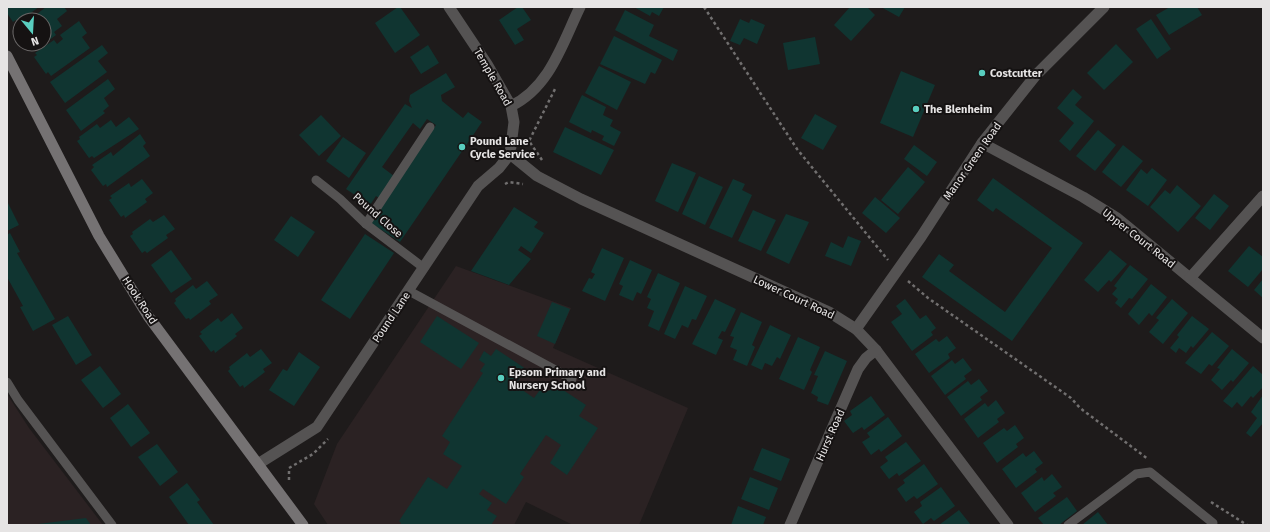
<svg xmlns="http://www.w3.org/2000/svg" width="1270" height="532" font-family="'Fira Sans',sans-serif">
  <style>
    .built { fill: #2b2223 }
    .building { fill: #103531 }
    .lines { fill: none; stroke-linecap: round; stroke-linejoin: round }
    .path { stroke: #716f6f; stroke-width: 2.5; stroke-dasharray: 3 3; stroke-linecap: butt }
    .service { stroke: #555353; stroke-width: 9 }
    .minor { stroke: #555353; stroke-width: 11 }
    .secondary { stroke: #757273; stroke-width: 11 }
    .poi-dot { fill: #59cebf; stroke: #151212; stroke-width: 1.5 }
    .labels { text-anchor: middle; stroke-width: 4; stroke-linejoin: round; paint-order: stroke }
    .poi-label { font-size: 11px; font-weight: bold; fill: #e6e4e4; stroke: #151212; text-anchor: start }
    .street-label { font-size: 11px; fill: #e6e4e4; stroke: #151212 }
  </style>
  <rect width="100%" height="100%" fill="#1e1b1b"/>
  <g class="built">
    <path d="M456,266L571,308L553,348L688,408L639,525H573L526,502L514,525H328L314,504L337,444Z"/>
    <path d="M7,394L29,428L103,525H7Z"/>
  </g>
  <g class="building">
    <path d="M7,7H39L18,22L16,20L13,22L7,13Z"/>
    <path d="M46,7H64L67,11L57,19L62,26L54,32L56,35L44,44V20H32L38,16L37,14Z"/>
    <path d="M398,7H400L420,35L395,53L375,23Z"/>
    <path d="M518,7H522L531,20L517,29L524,40L515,45L499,20Z"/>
    <path d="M634,7H664L659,16L652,12L650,16Z"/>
    <path d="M850,7H867L875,15L851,41L834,25Z"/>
    <path d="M881,7H905L899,17Z"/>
    <path d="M1170,7H1197L1202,15L1169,35L1156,15Z"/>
    <path d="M625,10L654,25L649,36L678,50L673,61L615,30Z"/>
    <path d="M740,19L749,23L751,19L765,25L757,44L744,38L740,45L730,41Z"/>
    <path d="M1151,19L1171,49L1157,59L1136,29Z"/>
    <path d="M79,21L87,33L82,37L90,48L51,76L48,72L46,74L34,57L37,55L35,53L54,40L57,44L63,39L60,35Z"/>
    <path d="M614,36L662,60L655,74L651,72L645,84L600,64Z"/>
    <path d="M815,37L820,64L788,70L783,43Z"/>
    <path d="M26,44H43L35,50L33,48L30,50Z"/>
    <path d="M1116,44L1133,62L1104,90L1087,73Z"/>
    <path d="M102,45L108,53L98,61L107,72L65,103L50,82Z"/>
    <path d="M428,45L439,63L421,74L410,57Z"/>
    <path d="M599,66L631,82L617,110L585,93Z"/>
    <path d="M901,71L935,85L913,137L880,123Z"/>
    <path d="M446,73L455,87L441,95L442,101L463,118L468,112L482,122L400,242L371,223L436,125L427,119L420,129L413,123L382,167L394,176L379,198L376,196L370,205L346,189L405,104L412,108L409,101L410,95Z"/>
    <path d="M108,79L115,89L104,98L109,106L103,111L105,113L81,131L66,110Z"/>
    <path d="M1073,89L1082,97L1075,105L1094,121L1070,151L1059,141L1074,123L1057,108Z"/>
    <path d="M582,95L606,107L603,115L613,120L610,126L621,132L614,146L602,140L604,136L592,130L591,133L569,122Z"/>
    <path d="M815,114L837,126L823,150L801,138Z"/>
    <path d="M321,115L341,136L319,156L299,135Z"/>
    <path d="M129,117L139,129L94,158L92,156L89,158L77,141L80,139L79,137L97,124L100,128L111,120L116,127Z"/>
    <path d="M565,127L614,150L601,175L553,152Z"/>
    <path d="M1098,130L1116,145L1095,171L1076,156Z"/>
    <path d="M140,134L146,143L143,146L150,156L107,187L106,184L103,186L91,170L94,167L92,165L111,152L113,156Z"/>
    <path d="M343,137L366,153L349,178L326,161Z"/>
    <path d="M914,145L937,162L927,176L904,159Z"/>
    <path d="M1123,145L1143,161L1121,187L1102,172Z"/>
    <path d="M672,163L696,173L678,212L655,201Z"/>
    <path d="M908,167L925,182L898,214L881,200Z"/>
    <path d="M1152,168L1167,180L1148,206L1126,190L1141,169L1147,174Z"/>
    <path d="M699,176L723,187L705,225L682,214Z"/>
    <path d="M993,178L1083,243L1012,341L922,277L939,254L954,265L949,271L1005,312L1052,248L996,208L993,212L977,200Z"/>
    <path d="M142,179L153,193L145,199L147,202L125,218L124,215L121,217L109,200L112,198L110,196L129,183L131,187Z"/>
    <path d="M733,179L745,184L742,190L752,195L732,238L709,228Z"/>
    <path d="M1177,185L1201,206L1178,232L1150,207L1165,190L1170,194Z"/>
    <path d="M1214,194L1229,206L1210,230L1195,218Z"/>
    <path d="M875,197L900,218L886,233L862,213Z"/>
    <path d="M7,201L19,225L7,231Z"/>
    <path d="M514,207L538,222L534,227L544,233L531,253L521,246L519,249L518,250L531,259L509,285L471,271Z"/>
    <path d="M753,210L776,220L761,251L738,241Z"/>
    <path d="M786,214L809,222L789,264L766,253Z"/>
    <path d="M164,215L175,229L166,235L168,238L147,253L145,251L142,253L130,236L133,234L132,232L150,219L153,222Z"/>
    <path d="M291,216L315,232L298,257L274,240Z"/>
    <path d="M10,233L20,252L17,253L55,319L33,331L20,307L23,306L7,277V235Z"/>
    <path d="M365,234L394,253L350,319L321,300Z"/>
    <path d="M848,236L861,241L851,266L825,256L831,242L843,248Z"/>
    <path d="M1249,246L1263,257V269L1248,287L1228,271Z"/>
    <path d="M602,248L624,258L605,301L582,291L589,278L592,279L595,274L591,272Z"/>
    <path d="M171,250L192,279L171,293L151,265Z"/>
    <path d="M1110,250L1127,264L1111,282L1109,280L1098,292L1084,280Z"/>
    <path d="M630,260L652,270L641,294L637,292L633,301L619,295L623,286L619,284Z"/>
    <path d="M1130,265L1148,279L1132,299L1129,298L1121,308L1115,303L1118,299L1112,294L1117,288L1114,286Z"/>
    <path d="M658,273L680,283L659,331L648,326L654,311L647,308L651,299L647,297Z"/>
    <path d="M1263,279V298L1254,290Z"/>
    <path d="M207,281L218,295L209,301L211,304L190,320L189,318L186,319L174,303L176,301L175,299L193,285L196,289Z"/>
    <path d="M1151,284L1167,297L1152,316L1149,313L1139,325L1128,314Z"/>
    <path d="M685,286L707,296L696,320L692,319L688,328L682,325L675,339L664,334Z"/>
    <path d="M715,299L736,309L725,332L722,331L718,338L723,340L716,355L692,344Z"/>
    <path d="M905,299L920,319L926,315L936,328L931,332L933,335L912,351L891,322L902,314L896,306Z"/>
    <path d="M1172,299L1188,313L1163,344L1149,332L1159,320L1156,318Z"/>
    <path d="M552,302L570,309L555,344L537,336Z"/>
    <path d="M741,312L762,322L752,345L755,347L747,366L733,360L737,350L730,347L734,337L730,336Z"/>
    <path d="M232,313L243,328L235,334L237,336L215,353L214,350L211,352L199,336L202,334L200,332L218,318L221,322Z"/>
    <path d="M68,316L92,355L76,365L52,325Z"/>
    <path d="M437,316L479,343L461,369L420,342Z"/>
    <path d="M1192,316L1209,329L1193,348L1191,346L1186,353L1179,348L1176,353L1170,348L1179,337L1177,335Z"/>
    <path d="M770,325L791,335L780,359L777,357L772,366L765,363L762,370L751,365Z"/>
    <path d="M1212,332L1229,346L1212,366L1209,364L1201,374L1185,363Z"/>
    <path d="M947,336L956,348L948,354L950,358L929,373L915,354L936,339L939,342Z"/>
    <path d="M798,337L820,347L810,370L812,372L804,390L779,379Z"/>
    <path d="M261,349L272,363L263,369L265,372L244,388L243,385L240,387L228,371L230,369L229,367L247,353L250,357Z"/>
    <path d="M496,349L526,369L515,385L534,398L542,387L549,391L554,384L586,405L579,416L598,428L567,475L550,463L561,445L546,435L520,474L524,477L506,504L483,489L479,494L492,503L487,510L497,516L491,525H400L401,523L399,521L428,477L447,489L462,466L443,454L450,442L442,436L483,373L480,371L485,364L479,360L484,351L491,356Z"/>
    <path d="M1232,349L1249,363L1233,382L1231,380L1222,390L1211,380L1220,369L1217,368Z"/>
    <path d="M825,351L847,361L828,405L817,401L818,397L811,393L818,376L814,375Z"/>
    <path d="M299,352L320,367L294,406L269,390L283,369L287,371Z"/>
    <path d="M963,358L972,370L964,376L966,379L945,395L931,376L952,360L955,364Z"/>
    <path d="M100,366L121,394L103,408L81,380Z"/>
    <path d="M1253,366L1263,375V387L1253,398L1251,396L1242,407L1237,402L1232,408L1223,401Z"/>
    <path d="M979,379L988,391L980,397L982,400L961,416L947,397L968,381L971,385Z"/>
    <path d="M1263,395V423L1251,437L1246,433L1257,418L1251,412Z"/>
    <path d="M871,396L885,415L864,430L862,427L853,433L844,421L852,415L850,411Z"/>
    <path d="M996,400L1005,413L997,419L999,422L978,438L964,419L985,403L988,407Z"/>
    <path d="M128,404L150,433L131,447L110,418Z"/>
    <path d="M888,417L902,436L881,452L879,449L871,455L862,442L870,437L867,433Z"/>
    <path d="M1015,425L1024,438L1016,444L1018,447L997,463L983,443L1004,428L1007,431Z"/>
    <path d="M906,442L921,461L899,476L897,473L889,479L880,467L888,461L885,457Z"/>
    <path d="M157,444L178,472L160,486L138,457Z"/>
    <path d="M762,448L790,459L781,481L753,470Z"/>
    <path d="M1034,451L1043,463L1035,469L1037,472L1016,488L1002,469L1023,453L1026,457Z"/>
    <path d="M924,464L938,484L917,499L914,496L906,502L897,489L905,483L903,480Z"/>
    <path d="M1052,474L1062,487L1053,493L1056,496L1035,512L1021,493L1042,477L1044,481Z"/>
    <path d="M750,477L778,488L769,510L741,499Z"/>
    <path d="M187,483L200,500L197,502L214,525H189L169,497Z"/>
    <path d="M941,487L955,506L934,521L931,518L923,524L914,512L922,506L920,502Z"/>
    <path d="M1067,497L1077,511L1059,525H1044L1038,518Z"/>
    <path d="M738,506L766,517L763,525H731Z"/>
    <path d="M959,510L971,525H939Z"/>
    <path d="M1098,512L1108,525H1082Z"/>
    <path d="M86,518L91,525H38V524Z"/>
  </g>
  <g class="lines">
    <g class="path">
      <path d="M704,7L797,149L888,260"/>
      <path d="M542,160L529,141L555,89"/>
      <path d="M505,184L509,182L523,184"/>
      <path d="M908,281L928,298L1071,398L1080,408L1148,459"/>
      <path d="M289,480V468L313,454L328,439"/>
      <path d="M1211,502L1247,525"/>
    </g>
    <g class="service">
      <path d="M316,180L340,199L366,224L424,268"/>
      <path d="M366,224L430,127"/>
      <path d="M409,291L572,379"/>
      <path d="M7,382L18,400L112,525"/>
      <path d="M1068,525L1136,474L1150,472L1213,523"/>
    </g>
    <g class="minor">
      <path d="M511,106C550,87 562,44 580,7"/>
      <path d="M982,143L1083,197L1117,218L1263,338"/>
      <path d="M510,154L537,176L581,199L829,312L856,329L876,350L1008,525"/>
      <path d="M1190,278L1263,196"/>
      <path d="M856,329L921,237L982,143L1036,75L1104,7"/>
      <path d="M258,464L317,427L478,186L499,168L510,154L514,122L511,106L487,64L449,7"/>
      <path d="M790,525L858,369L866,358L876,350"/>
    </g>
    <path class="secondary" d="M7,56L99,236L148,316L303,525"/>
  </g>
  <g class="poi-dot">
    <circle cx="982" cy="73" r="4"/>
    <circle cx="916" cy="109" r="4"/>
    <circle cx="462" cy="147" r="4"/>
    <circle cx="501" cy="378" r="4"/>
  </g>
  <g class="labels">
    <g class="poi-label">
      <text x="990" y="77">Costcutter</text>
      <text x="924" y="113">The Blenheim</text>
      <text x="470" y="145">Pound Lane<tspan x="470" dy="13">Cycle Service</tspan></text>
      <text x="509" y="376">Epsom Primary and<tspan x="509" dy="13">Nursery School</tspan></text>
    </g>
    <g class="street-label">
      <text transform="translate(493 77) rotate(60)" y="4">Temple Road</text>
      <text transform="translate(972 161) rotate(-55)" y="4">Manor Green Road</text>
      <text transform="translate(378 215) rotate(41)" y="4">Pound Close</text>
      <text transform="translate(1139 238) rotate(38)" y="4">Upper Court Road</text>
      <text transform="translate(794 297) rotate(25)" y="4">Lower Court Road</text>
      <text transform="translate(140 300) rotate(57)" y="4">Hook Road</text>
      <text transform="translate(391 317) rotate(-56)" y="4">Pound Lane</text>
      <text transform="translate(830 435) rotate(-66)" y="4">Hurst Road</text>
    </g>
  </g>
  <rect width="1270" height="532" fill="none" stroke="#e6e4e4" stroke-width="16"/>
  <g transform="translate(32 32) rotate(162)"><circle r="19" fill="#151212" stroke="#696666"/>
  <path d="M0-3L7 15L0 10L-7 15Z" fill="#59cebf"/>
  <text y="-6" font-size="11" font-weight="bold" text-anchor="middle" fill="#e6e4e4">N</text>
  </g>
</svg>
